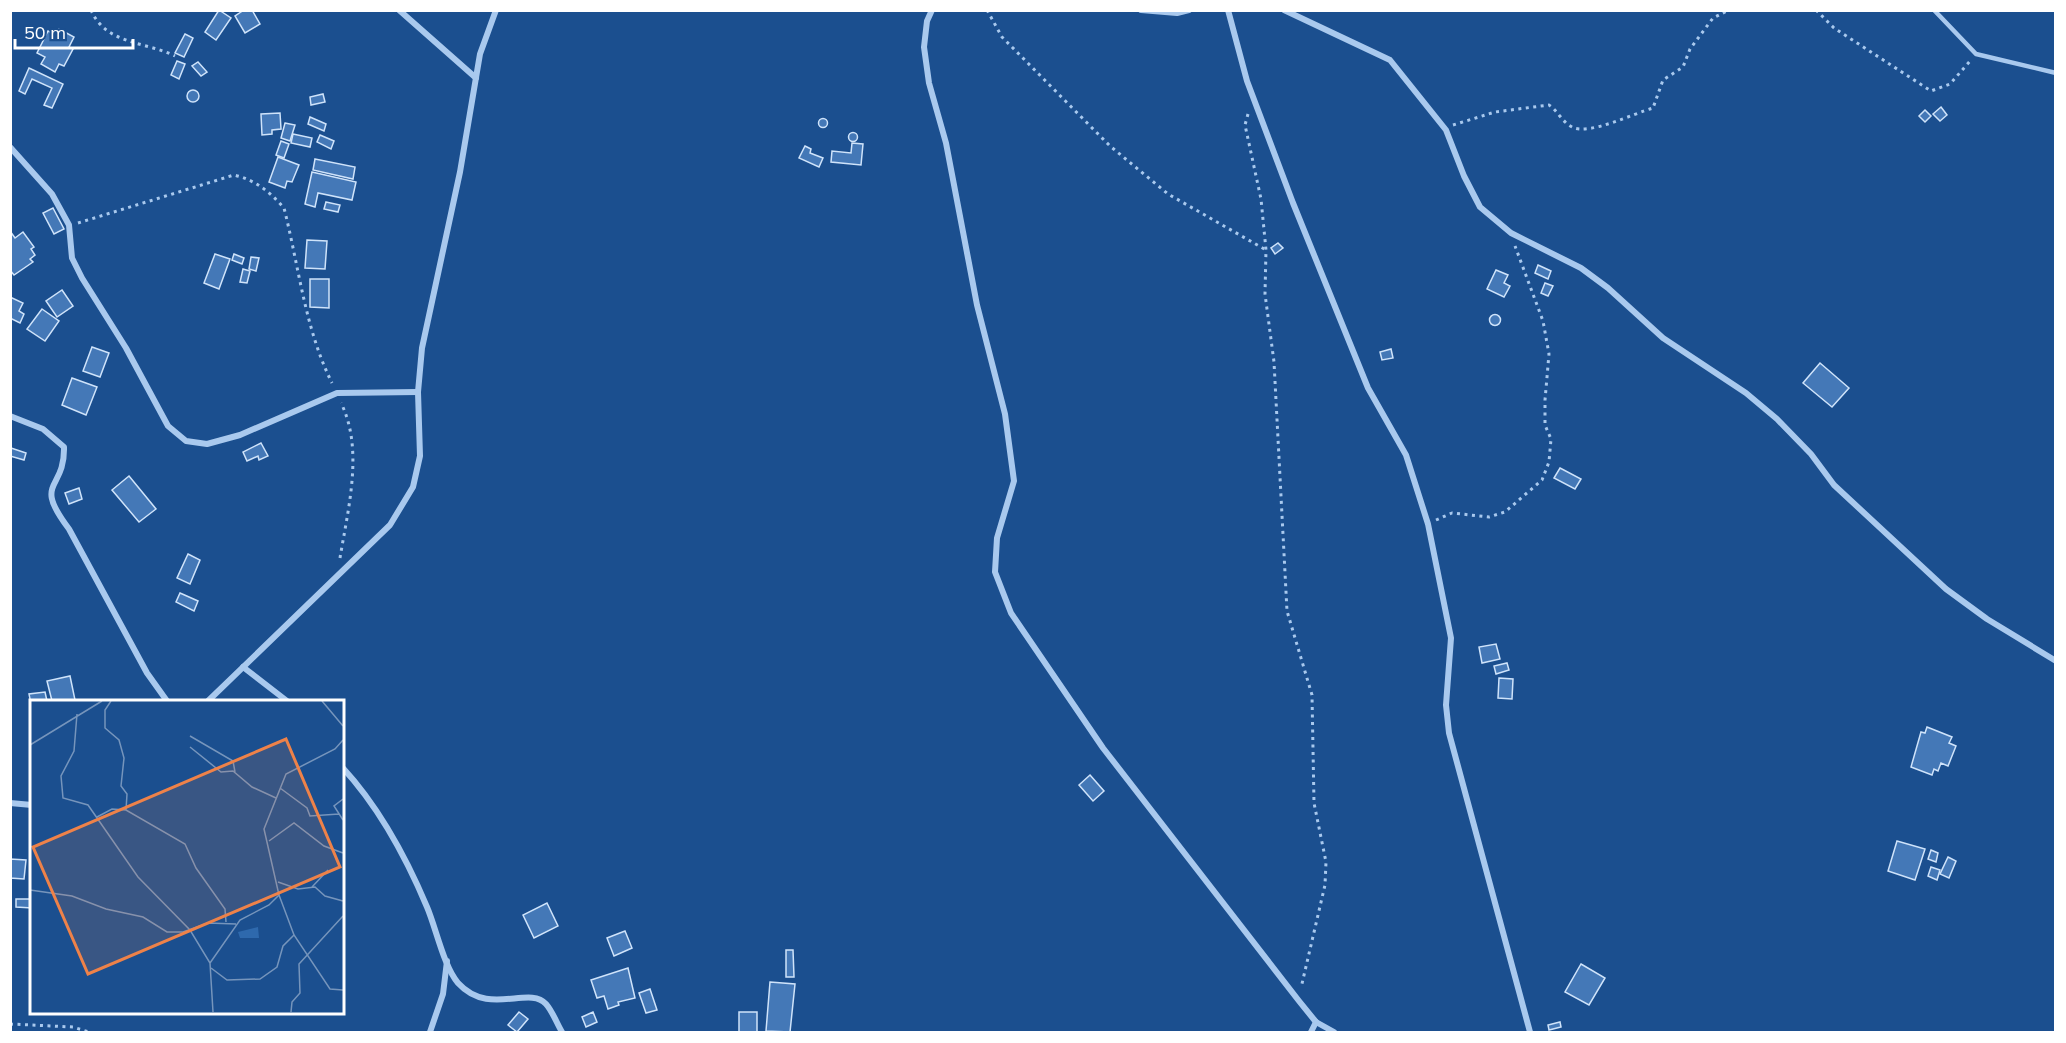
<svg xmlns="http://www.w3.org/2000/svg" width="2066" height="1043" font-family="Mulish,sans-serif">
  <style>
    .building { fill: #4478b7; stroke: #cfe3fa; stroke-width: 1.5 }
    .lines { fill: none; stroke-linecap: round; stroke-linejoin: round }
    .path { stroke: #a9c9ee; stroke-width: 3; stroke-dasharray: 3 4.5; stroke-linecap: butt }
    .lane { stroke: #a9c9ee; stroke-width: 4.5 }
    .street { stroke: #a9c9ee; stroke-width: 6 }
    .inset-road { fill: none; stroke: #7695bc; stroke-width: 1.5 }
    .view { fill: #ee8249; fill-opacity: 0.15; stroke: #ee8249; stroke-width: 3 }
    .inset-edge { fill: none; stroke: #fff; stroke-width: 3 }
  </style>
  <rect width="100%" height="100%" fill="#1b4f8f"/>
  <g class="building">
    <path d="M219,10L231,18L216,40L205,32Z"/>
    <path d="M244,10H252L260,24L245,33L235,16Z"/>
    <path d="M59,29L74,37L69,47L73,49L64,66L59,64L55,72L41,64L45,57L37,53L48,31L56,35Z"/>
    <path d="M185,34L193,38L184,57L175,53Z"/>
    <path d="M177,61L185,64L179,79L171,75Z"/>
    <path d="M198,62L207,72L201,76L192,66Z"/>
    <path d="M29,68L63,84L52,108L44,105L52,88L32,79L25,94L19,91Z"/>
    <circle cx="193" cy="96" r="6"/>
    <path d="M323,94L325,102L311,105L310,97Z"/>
    <path d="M1941,107L1947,115L1940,121L1933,114Z"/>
    <path d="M1925,110L1931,116L1925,122L1919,116Z"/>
    <path d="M280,113L281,129L272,130V134L262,135L261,114Z"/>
    <path d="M310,117L326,124L324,131L308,124Z"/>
    <circle cx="823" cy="123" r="4.5"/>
    <path d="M285,123L295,125L290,141L281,138Z"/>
    <circle cx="853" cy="137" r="4.5"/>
    <path d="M293,134L312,138L310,147L291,143Z"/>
    <path d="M320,135L334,141L331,149L317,142Z"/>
    <path d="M281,141L289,144L284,158L276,155Z"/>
    <path d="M852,143L863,144L861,165L831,162L832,151L851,153Z"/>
    <path d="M805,146L811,149L810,153L823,158L819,167L799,158Z"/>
    <path d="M278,157L299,165L292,182L287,181L285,188L269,182Z"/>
    <path d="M315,159L355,167L353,179L313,170Z"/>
    <path d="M312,172L356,182L352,200L318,193L315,207L305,204Z"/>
    <path d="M326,202L340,205L338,212L324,209Z"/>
    <path d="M53,208L64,229L54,234L43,213Z"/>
    <path d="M10,231L15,238L23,232L34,247L31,249L35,255L30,259L33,262L14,275L10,270Z"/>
    <path d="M307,240L327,241L325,269L305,268Z"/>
    <path d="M1278,243L1283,248L1275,254L1271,248Z"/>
    <path d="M215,254L230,259L219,289L204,283Z"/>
    <path d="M234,254L244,258L242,264L232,260Z"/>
    <path d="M251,257L259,258L256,271L249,269Z"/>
    <path d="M1538,265L1551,271L1548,279L1535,273Z"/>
    <path d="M243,269L250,271L247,283L240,282Z"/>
    <path d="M1496,270L1508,275L1504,283L1510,286L1504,297L1487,289Z"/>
    <path d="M310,279H329V308L310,307Z"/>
    <path d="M1545,283L1553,286L1548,296L1541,293Z"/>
    <path d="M62,290L73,306L57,317L46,301Z"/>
    <path d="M10,297L23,303L19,311L24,314L20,323L10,318Z"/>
    <path d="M42,309L59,321L45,341L27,329Z"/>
    <circle cx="1495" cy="320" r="5.5"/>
    <path d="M92,347L109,353L100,377L83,371Z"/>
    <path d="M1391,349L1393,358L1382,360L1380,352Z"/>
    <path d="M1820,363L1849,388L1832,407L1803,383Z"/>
    <path d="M72,378L97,387L86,415L62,405Z"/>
    <path d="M261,443L268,456L259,460L258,456L247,461L243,452Z"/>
    <path d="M11,448L26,453L24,460L10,456Z"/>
    <path d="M1560,468L1581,479L1575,489L1554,478Z"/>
    <path d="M129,476L156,509L139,522L112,490Z"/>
    <path d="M79,488L82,499L69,504L65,493Z"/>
    <path d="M188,554L200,560L190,584L177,578Z"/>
    <path d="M180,593L198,601L194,611L176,602Z"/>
    <path d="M1496,644L1500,659L1482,663L1479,647Z"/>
    <path d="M1507,663L1509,670L1496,674L1494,666Z"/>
    <path d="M70,676L75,700L52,701L47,681Z"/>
    <path d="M1499,678L1513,679L1512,699L1498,698Z"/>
    <path d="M45,692L47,701H32V709L29,694Z"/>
    <path d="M1927,727L1952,737L1949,743L1956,746L1948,766L1941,763L1938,771L1934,769L1932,775L1911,767L1921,732L1925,733Z"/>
    <path d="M1090,775L1104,791L1093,801L1079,785Z"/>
    <path d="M1897,841L1925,849L1915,880L1888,871Z"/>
    <path d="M1931,850L1938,853L1936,862L1928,859Z"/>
    <path d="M1948,857L1956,861L1949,878L1940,874Z"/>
    <path d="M10,859L26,860L24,879L10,878Z"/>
    <path d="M1931,867L1940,870L1937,880L1928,876Z"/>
    <path d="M16,899H32V908L16,907Z"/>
    <path d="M547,903L558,926L534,938L523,915Z"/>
    <path d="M625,931L632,948L614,956L607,938Z"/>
    <path d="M786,950H793L794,977H786Z"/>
    <path d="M1581,964L1605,978L1589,1005L1565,992Z"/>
    <path d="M628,968L635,998L618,1002L619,1005L608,1009L604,996L597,998L591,980Z"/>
    <path d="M770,982L795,984L790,1032L766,1031Z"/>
    <path d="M650,989L657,1010L646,1013L639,993Z"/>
    <path d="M519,1012L528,1019L517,1032L508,1025Z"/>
    <path d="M593,1012L597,1022L586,1027L582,1017Z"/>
    <rect x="739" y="1012" width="18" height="20"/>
    <path d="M1560,1022L1561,1027L1549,1030L1548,1025Z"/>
  </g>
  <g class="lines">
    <g class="path">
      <path d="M91,10C106,45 145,41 175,56"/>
      <path d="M987,10L1002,37L1110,146L1168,194L1266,250"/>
      <path d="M1816,10L1834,28L1931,91L1950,84L1971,60"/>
      <path d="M1248,114L1245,125L1261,199L1266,250L1265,294L1274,362L1287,611L1312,695L1314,803L1326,862L1325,885L1301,988"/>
      <path d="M1453,125L1495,112L1549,105C1558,111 1562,122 1572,127C1588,136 1635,113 1653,108L1663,80L1683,67L1690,49L1713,18L1729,10"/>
      <path d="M78,223L234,175C255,180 269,191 284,208C299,267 305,329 332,383"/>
      <path d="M1436,520L1452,513L1489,517L1505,512L1542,480L1549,462L1551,439L1545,425V400L1549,354L1543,321L1515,246"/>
      <path d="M340,558C348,509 364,449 341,403"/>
      <path d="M10,1024L73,1027L89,1032"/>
    </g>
    <path class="lane" d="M1934,10L1976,54L2056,73"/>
    <g class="street">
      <path d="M399,10L476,78"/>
      <path d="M932,10L927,21L924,47L929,83L946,143L977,305L1005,414L1014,481L997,538L995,572L1011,613L1103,748L1299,1001L1316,1022L1334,1032"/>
      <path d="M1141,10L1177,13L1189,10"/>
      <path d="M1228,10L1247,81L1293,203L1368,388L1406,455L1428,524L1451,638L1446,705L1449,733L1530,1032"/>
      <path d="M1284,10L1390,60L1446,130L1464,176L1480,207L1511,233L1581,268L1608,288L1663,338L1746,393L1777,419L1811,454L1834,485L1946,589L1987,619L2056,661"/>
      <path d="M10,147L52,194L69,225L72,258L82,278L126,348L168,426L186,441L207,444L240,435L337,393L418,392"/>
      <path d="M10,416L43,429L64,447C65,492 32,480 69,529L147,673L167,701"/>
      <path d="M243,667L287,701"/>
      <path d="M208,701L390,525L413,487L420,456L418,392L422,348L460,172L480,54L496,10"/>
      <path d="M342,767C379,807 406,857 427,907C436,928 444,967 458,983C489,1017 529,985 546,1004C553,1012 557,1024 562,1032"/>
      <path d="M10,803L32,805"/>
      <path d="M430,1032L443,994L447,961"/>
      <path d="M1311,1032L1316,1022"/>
    </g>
  </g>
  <g transform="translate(30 700)">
    <rect width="314" height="314" fill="#1b4f8f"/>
    <path d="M228,227L229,238H210L208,232Z" fill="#2e69ad"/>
    <path class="inset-road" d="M81,1L75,10V28L89,40L94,58L91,86L97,94L96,110M292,1L313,26M47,14L44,51L31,76L33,98L58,105L108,177L160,230L180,263L183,312M160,36L203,61L205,72M0,45L72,1M160,47L191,72L203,71L222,87L246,98M250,88L277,108L280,116L309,114M313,99L304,106L313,120M67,117L82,109L96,110L155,144L166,168L195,209L196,222M239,141L264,123L294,146L313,153M248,182L268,189L285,187L295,196L313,201M282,187L298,170M0,190L42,196L76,209L113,217L137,232H153L178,223L206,224M249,195L264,235L300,289L313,290M180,263L210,220L239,205L249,195L234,129L256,74L305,49L313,40M181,268L197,280L230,279L247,267L253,246L264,235M261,312L262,302L270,293L269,264L313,216"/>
    <path class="view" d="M256,39L310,167L58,274L3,147Z"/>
    <rect width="314" height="314" class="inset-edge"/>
  </g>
  <rect width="2066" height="1043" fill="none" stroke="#ffffff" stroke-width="24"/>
  <path d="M15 39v9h118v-9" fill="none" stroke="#ffffff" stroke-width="3"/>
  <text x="24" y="39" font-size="18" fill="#ffffff" stroke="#1b4f8f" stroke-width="4.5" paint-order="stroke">50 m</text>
</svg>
